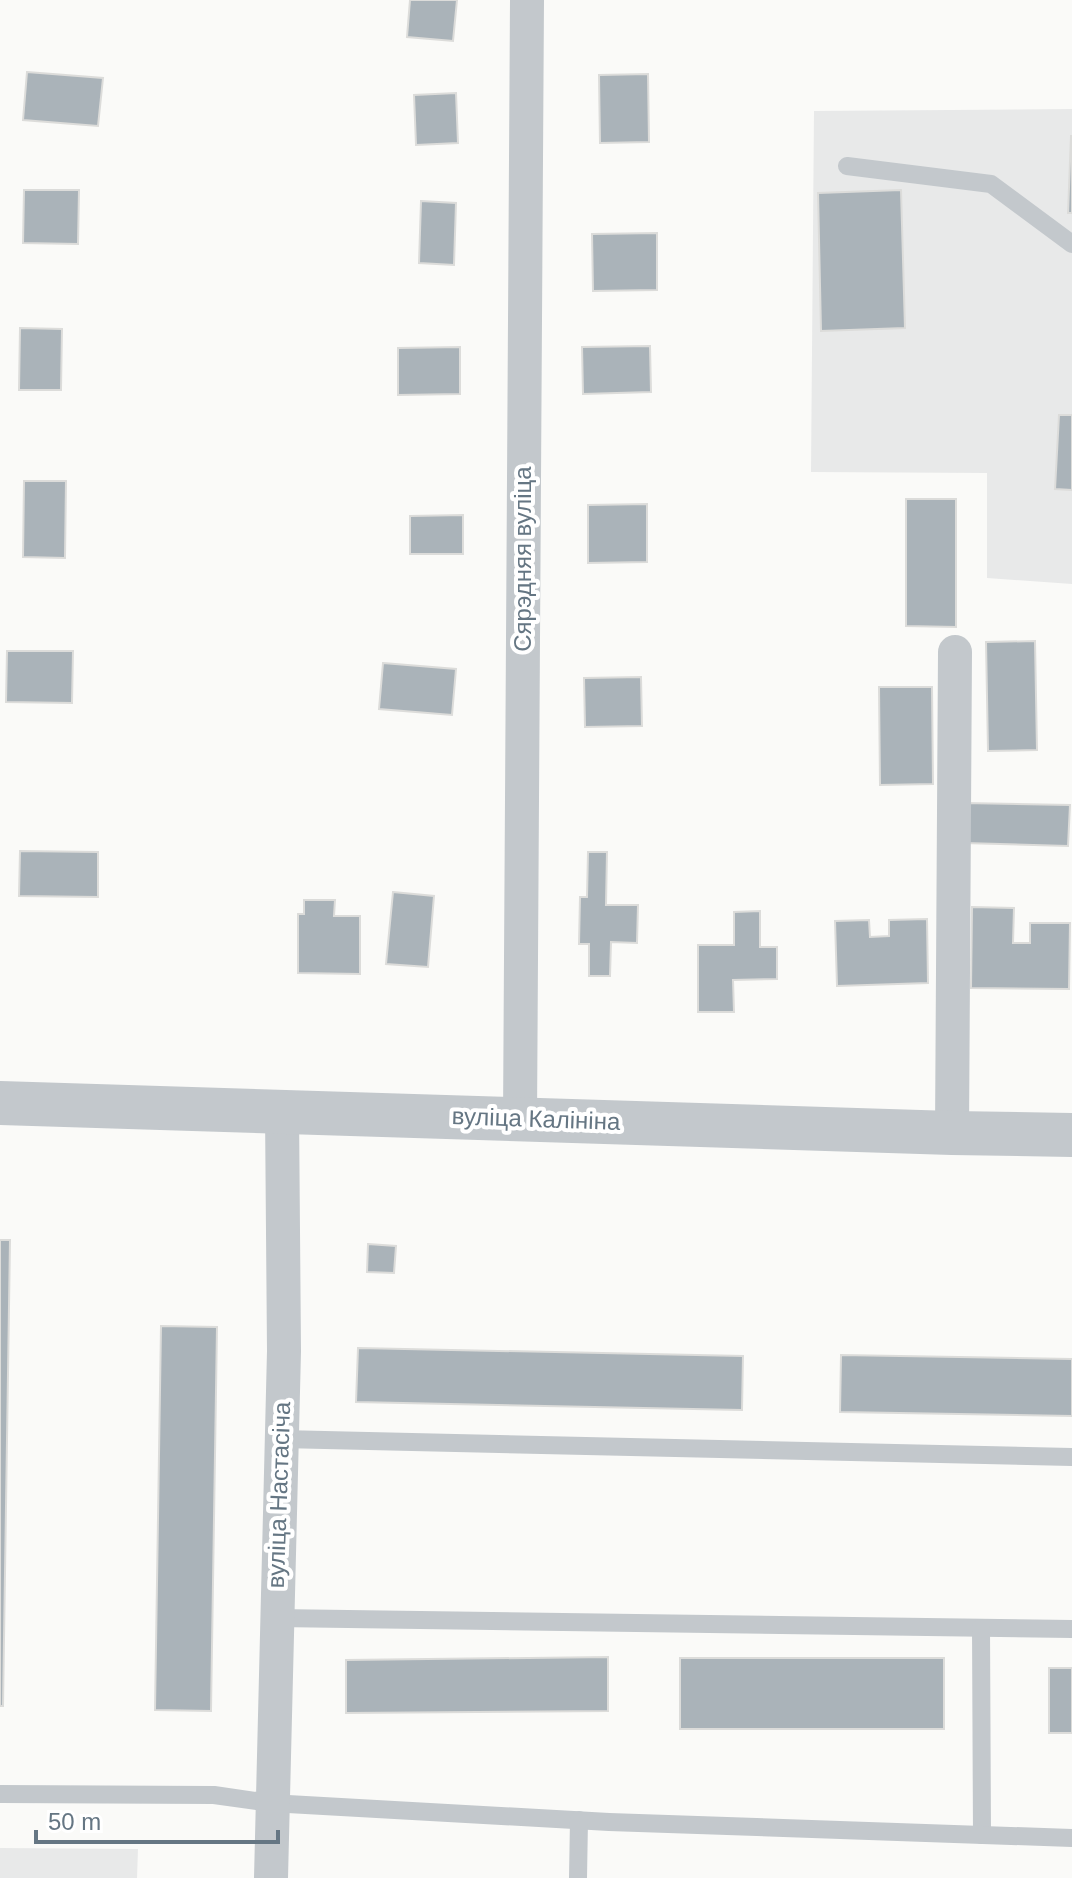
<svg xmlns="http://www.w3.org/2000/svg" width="1072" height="1878" font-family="Helvetica,sans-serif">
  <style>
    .built { fill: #e8e9e9 }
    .building { fill: #aab3b9; stroke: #dcdcda; stroke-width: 2 }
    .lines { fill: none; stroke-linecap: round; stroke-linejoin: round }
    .service { stroke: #c3c8cc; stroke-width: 18 }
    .minor { stroke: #c3c8cc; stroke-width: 34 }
    .tertiary { stroke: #c3c8cc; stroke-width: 44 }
    .labels { text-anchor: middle; stroke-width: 8; stroke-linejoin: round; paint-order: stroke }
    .street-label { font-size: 24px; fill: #657683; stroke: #fff }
  </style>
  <rect width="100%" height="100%" fill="#fafaf8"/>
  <g class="built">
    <path d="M1072,109V584L987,578V473L811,472L814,111Z"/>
    <path d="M0,1848L138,1849L137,1878H0Z"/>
  </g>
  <g class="building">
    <path d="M410,0H457L453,41L407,37Z"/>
    <path d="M27,72L103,78L98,126L23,120Z"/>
    <path d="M648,74L649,142L600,143L599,75Z"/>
    <path d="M456,93L458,143L416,145L414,95Z"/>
    <path d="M1071,136H1072V213H1068Z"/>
    <path d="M24,190H79L78,244L23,243Z"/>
    <path d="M901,190L905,328L821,331L818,193Z"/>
    <path d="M421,201L456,203L454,265L419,263Z"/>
    <path d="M657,233V290L593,291L592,234Z"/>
    <path d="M20,328L62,329L61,390H19Z"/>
    <path d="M650,346L651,392L583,394L582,347Z"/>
    <path d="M460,347V394L398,395V348Z"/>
    <path d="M1059,415H1072V490L1055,489Z"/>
    <path d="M24,481H66L65,558L23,557Z"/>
    <path d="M906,499H956V627L906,626Z"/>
    <path d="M647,504V562L588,563V505Z"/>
    <path d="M463,515V554H410V516Z"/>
    <path d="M1035,641L1037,750L988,751L986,642Z"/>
    <path d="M7,651H73L72,703L6,702Z"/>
    <path d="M383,663L456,669L452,715L379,709Z"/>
    <path d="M641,677L642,726L585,727L584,678Z"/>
    <path d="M879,687H932L933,784L880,785Z"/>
    <path d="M964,803L1070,805L1068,846L964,843Z"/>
    <path d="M20,851L98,852V897L19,896Z"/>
    <path d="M588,852H607L606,905H638L637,943L611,942L610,976H589V944H579L580,897H587Z"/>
    <path d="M393,892L434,896L428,967L386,964Z"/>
    <path d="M304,900H335L334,916H360V974L298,973V914H304Z"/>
    <path d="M972,907L1014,908L1013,943H1030V923H1070L1069,989L971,988Z"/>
    <path d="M760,911V947H777V979L733,980L734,1012H698V945H734V912Z"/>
    <path d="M927,919L928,983L837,986L835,921L869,920L870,937L889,936V920Z"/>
    <path d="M0,1240H10L3,1706H0Z"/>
    <path d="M368,1244L396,1246L394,1273L367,1272Z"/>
    <path d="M161,1326L217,1327L211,1711L155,1710Z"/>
    <path d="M358,1348L743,1356L742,1410L356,1402Z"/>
    <path d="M841,1355L1072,1359V1416L840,1412Z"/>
    <path d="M608,1657V1711L346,1713V1660Z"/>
    <rect x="680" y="1658" width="264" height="71"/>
    <rect x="1049" y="1668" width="23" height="65"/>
  </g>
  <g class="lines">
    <g class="service">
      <path d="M847,166L991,184L1072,244"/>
      <path d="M281,1439L1072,1457"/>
      <path d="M276,1618L1072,1629"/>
      <path d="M981,1628L982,1835"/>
      <path d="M0,1794L214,1795L270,1803L609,1822L1072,1838"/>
      <path d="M578,1878L579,1820"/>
    </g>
    <g class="minor">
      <path d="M520,1119L527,0"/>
      <path d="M952,1133L955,652"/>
      <path d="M271,1878L284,1351L282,1111"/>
    </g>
    <path class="tertiary" d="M0,1103L952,1133L1072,1135"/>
  </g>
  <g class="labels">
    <g class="street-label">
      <text transform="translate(523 559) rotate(-90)" y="8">Сярэдняя вуліца</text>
      <text transform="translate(536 1119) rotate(2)" y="8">вуліца Калініна</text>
      <text transform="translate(279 1495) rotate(-88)" y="8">вуліца Настасіча</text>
    </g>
  </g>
  <path d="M36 1830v12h242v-12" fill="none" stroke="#657683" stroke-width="4"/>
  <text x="48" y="1830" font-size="24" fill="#657683" stroke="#ffffff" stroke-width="6" paint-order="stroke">50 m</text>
</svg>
